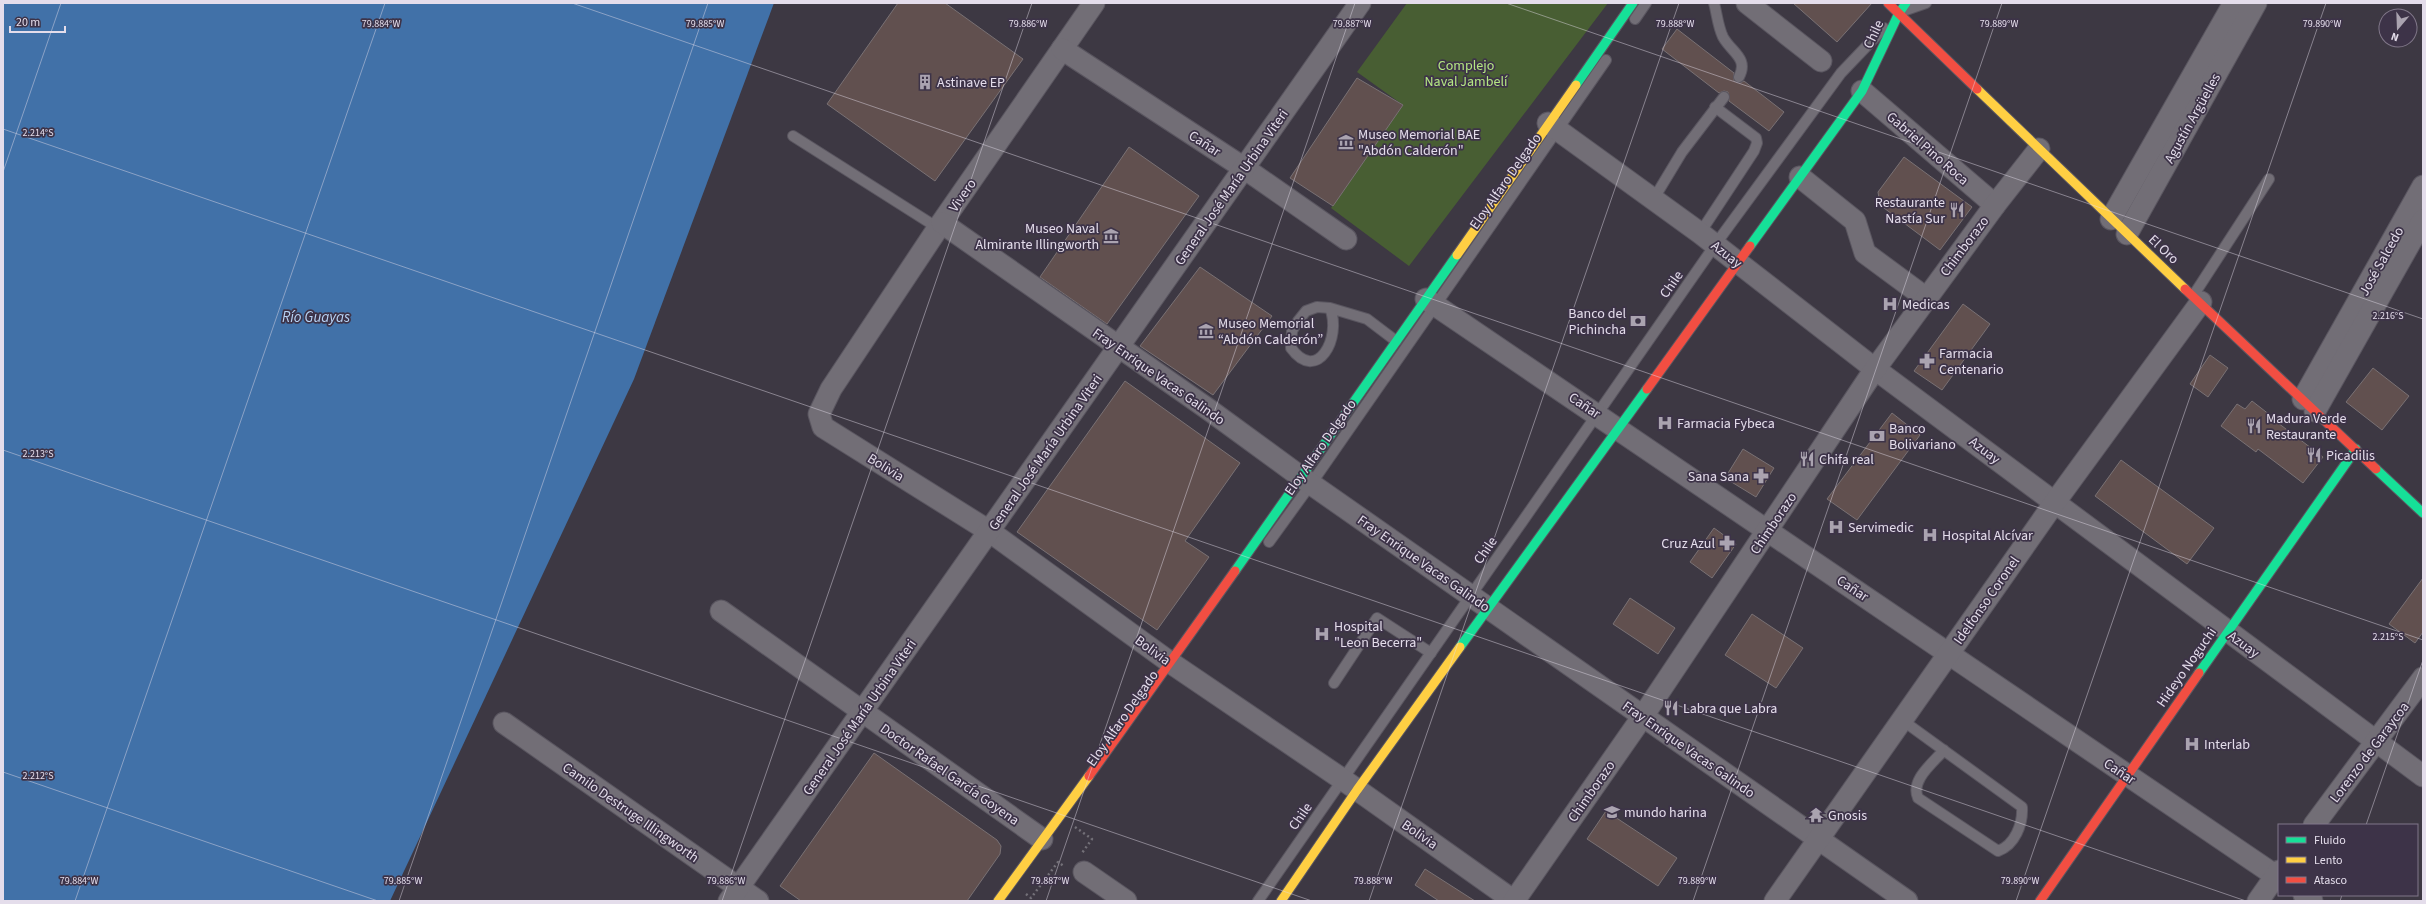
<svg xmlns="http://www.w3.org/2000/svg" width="2426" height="904" font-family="'Source Sans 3',sans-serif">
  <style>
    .green { fill: #485e33 }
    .water { fill: #4171a8 }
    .building { fill: #61504f; stroke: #797174 }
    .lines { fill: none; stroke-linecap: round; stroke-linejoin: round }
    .lane-casing { stroke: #5a5660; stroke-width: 12 }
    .street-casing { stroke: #5a5660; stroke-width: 23 }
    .fast-casing { stroke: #5a5660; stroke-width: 11 }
    .slow-casing { stroke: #5a5660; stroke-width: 11 }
    .jam-casing { stroke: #5a5660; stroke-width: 11 }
    .path { stroke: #737078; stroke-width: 2.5; stroke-dasharray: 2 3; stroke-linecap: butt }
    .lane { stroke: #726e76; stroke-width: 10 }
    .street { stroke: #726e76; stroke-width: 21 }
    .fast { stroke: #16e098; stroke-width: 9 }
    .slow { stroke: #ffcf43; stroke-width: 9 }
    .jam { stroke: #f24e42; stroke-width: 9 }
    .ticks { fill: none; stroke: #e4ddeb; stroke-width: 1; stroke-opacity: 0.45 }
    .labels { text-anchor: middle; stroke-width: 3.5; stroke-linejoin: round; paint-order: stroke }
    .street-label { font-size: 14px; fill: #e4ddeb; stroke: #3d3348 }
    .park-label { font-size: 14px; fill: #b4e782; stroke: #3d3348 }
    .poi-label { font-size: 14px; fill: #e4ddeb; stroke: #3d3348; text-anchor: start }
    .water-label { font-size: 15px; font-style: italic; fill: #b8d4f6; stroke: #3d3348 }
    .ticks-label { font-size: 10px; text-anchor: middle; fill: #e4ddeb; stroke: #3d3348; stroke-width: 3.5; stroke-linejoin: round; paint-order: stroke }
  </style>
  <rect width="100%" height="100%" fill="#3d3843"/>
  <path class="green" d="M1407,3H1608L1409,266L1331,208L1403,105L1357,72Z"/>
  <path class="water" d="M3,3H774L634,379L390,901H3Z"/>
  <g class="building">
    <path d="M898,3H945L1023,59L935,181L827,104Z"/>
    <path d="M1793,3H1872L1837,42Z"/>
    <path d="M1677,29L1734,73V81L1740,83L1744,81L1784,112L1769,131L1729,101L1728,92L1724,91L1719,93L1662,49Z"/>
    <path d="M1357,78L1403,105L1333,206L1290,178Z"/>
    <path d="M1129,147L1199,196L1107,324L1040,277Z"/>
    <path d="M1904,157L1972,207L1940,250L1880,205L1878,192Z"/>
    <path d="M1200,267L1272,316L1213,395L1140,346Z"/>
    <path d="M1963,304L1990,324L1942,390L1914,371Z"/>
    <path d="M2210,355L2228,368L2208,397L2190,384Z"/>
    <path d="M2373,368L2409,396L2382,430L2346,402Z"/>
    <path d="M1125,381L1240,463L1185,541L1209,557L1157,630L1017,532Z"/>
    <path d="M2252,401L2279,422L2278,423L2323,457L2303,483L2258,449L2256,452L2221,426L2237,404L2245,409Z"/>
    <path d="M1892,413L1920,435L1857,520L1827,499Z"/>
    <path d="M1743,449L1774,468L1756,497L1725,478Z"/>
    <path d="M2121,460L2214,528L2187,564L2095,496Z"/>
    <path d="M1714,528L1736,544L1712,578L1690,562Z"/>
    <path d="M2423,578V632L2415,643L2389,624Z"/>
    <path d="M1630,598L1675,628L1658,654L1613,624Z"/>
    <path d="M1752,614L1803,648L1776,688L1725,655Z"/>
    <path d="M874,753L997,840L1001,846L1000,854L967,901H801L780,886Z"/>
    <path d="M1606,811L1677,858L1658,886L1587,839Z"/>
    <path d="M1425,869L1475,901H1439L1415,885Z"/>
  </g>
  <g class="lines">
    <defs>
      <g id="lane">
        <path d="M1714,3C1717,14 1718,27 1723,37C1731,52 1749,58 1739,77"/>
        <path d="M1903,11L1926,3"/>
        <path d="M1635,19L1646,3"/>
        <path d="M793,136L938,228"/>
        <path d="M1653,200L1682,152L1724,97"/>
        <path d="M1700,233L1754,151L1757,143L1756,138L1715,107"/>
        <path d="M2193,296L2269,179"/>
        <path d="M1330,308C1342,338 1317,384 1291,348L1292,331L1298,321L1306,311L1317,307L1330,308L1367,319L1396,341"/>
        <path d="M1269,542L1311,484L1606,60"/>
        <path d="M1334,683L1377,618L1431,653"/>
        <path d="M1902,720C1942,749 1982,778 2022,807C2023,824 2015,845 1998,851L1918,798C1910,780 1933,763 1944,750"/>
        <path d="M1258,901L1715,245L1841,73L1884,28"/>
      </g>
      <g id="street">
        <path d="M1094,3L938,228L831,389L819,414L823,427L989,531L1171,663L1342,779L1514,901"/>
        <path d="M1747,3L1821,61"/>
        <path d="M1062,49L1244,168L1346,239"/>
        <path d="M1862,91L1995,205"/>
        <path d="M1548,123L1700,233L1875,369L2423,776"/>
        <path d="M1800,177L1855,221L1865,253L1926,298"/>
        <path d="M2111,219L2234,3"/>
        <path d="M942,223L1208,409L1301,477L1907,901"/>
        <path d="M2127,234L2256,3"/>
        <path d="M1426,299L2279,878"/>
        <path d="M2303,399L2423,186"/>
        <path d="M2315,411L2423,220"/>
        <path d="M721,611L1042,839"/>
        <path d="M504,723L758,901"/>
        <path d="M2314,825L2423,678"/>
        <path d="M1084,872L1126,901"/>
        <path d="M2304,895L2312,901"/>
        <path d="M729,901L1360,3"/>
        <path d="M1514,901L1643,716L1875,369L1995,205L2039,149"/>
        <path d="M1775,901L2055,502L2201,302"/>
        <path d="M2258,901L2279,871"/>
      </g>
      <g id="fast">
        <path d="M1576,85L1633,3"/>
        <path d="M1750,246L1862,91L1899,13L1906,3"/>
        <path d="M2376,469L2423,513"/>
        <path d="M1235,571L1457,255"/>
        <path d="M1460,647L1647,389"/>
        <path d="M2199,673L2356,449"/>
      </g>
      <g id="slow">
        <path d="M1977,89L2185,289"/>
        <path d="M1457,255L1576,85"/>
        <path d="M998,901L1089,776"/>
        <path d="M1281,901L1357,790L1460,647"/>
      </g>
      <g id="jam">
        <path d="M1888,3L1977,89"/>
        <path d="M2185,289L2376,469"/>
        <path d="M1647,389L1750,246"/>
        <path d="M1089,776L1235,571"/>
        <path d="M2040,901L2199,673"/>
      </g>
    </defs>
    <use href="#lane" class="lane-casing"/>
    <use href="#street" class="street-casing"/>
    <use href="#fast" class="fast-casing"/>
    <use href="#slow" class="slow-casing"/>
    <use href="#jam" class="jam-casing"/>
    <g class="path">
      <path d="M1075,827L1092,839L1082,853"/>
      <path d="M1026,894L1031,898L1058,862L1065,867"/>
    </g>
    <use href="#lane" class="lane"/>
    <use href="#street" class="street"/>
    <use href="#fast" class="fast"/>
    <use href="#slow" class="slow"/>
    <use href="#jam" class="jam"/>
  </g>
  <path class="ticks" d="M572,3L2423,640M1506,3L2423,319M3,129L2246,901M3,172L61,3M3,450L1312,901M3,772L378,901M2366,825L2423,660M75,901L385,3M399,901L708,3M722,901L1032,3M1046,901L1355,3M1369,901L1679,3M1693,901L2002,3M2016,901L2326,3M2340,901L2342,895"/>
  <defs>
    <symbol id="building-bare" viewBox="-9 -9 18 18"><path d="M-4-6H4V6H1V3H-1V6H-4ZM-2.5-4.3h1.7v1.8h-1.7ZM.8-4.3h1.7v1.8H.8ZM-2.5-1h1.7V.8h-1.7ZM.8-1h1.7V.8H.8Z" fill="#aaa3b0" stroke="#3d3348" stroke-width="2.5" paint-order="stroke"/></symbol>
    <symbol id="museum-bare" viewBox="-9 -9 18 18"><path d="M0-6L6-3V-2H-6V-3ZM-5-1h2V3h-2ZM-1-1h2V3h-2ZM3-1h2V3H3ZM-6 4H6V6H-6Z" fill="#aaa3b0" stroke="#3d3348" stroke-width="2.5" paint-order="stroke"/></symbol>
    <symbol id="restaurant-bare" viewBox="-9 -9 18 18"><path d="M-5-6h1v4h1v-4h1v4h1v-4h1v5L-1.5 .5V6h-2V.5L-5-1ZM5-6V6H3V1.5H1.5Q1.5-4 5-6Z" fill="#aaa3b0" stroke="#3d3348" stroke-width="2.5" paint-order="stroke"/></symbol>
    <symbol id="hospital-bare" viewBox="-9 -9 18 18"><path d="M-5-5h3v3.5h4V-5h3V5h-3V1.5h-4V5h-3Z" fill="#aaa3b0" stroke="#3d3348" stroke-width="2.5" paint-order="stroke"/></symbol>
    <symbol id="bank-bare" viewBox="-9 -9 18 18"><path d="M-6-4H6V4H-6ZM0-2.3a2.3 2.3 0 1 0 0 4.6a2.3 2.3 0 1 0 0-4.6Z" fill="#aaa3b0" stroke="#3d3348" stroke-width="2.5" paint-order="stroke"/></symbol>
    <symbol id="pharmacy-bare" viewBox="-9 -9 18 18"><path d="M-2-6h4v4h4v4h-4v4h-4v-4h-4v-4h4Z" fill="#aaa3b0" stroke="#3d3348" stroke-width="2.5" paint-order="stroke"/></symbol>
    <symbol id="school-bare" viewBox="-9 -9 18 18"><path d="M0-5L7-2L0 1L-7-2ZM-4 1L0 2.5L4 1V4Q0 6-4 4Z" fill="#aaa3b0" stroke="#3d3348" stroke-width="2.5" paint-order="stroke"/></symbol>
    <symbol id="temple-bare" viewBox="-9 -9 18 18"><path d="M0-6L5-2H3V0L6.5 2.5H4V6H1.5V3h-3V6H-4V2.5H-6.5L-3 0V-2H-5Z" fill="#aaa3b0" stroke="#3d3348" stroke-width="2.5" paint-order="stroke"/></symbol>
  </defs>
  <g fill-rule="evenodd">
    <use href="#building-bare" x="914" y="71" width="22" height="22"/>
    <use href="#museum-bare" x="1335" y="131" width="22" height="22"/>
    <use href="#restaurant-bare" x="1946" y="199" width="22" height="22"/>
    <use href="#museum-bare" x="1100" y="225" width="22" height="22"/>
    <use href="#hospital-bare" x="1879" y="293" width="22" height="22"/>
    <use href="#bank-bare" x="1627" y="310" width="22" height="22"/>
    <use href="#museum-bare" x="1195" y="320" width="22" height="22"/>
    <use href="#pharmacy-bare" x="1916" y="350" width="22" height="22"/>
    <use href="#hospital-bare" x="1654" y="412" width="22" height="22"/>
    <use href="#restaurant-bare" x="2243" y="415" width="22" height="22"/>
    <use href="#bank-bare" x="1866" y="425" width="22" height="22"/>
    <use href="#restaurant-bare" x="2303" y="444" width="22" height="22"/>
    <use href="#restaurant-bare" x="1796" y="448" width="22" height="22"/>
    <use href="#pharmacy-bare" x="1750" y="465" width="22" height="22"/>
    <use href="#hospital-bare" x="1825" y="516" width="22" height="22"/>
    <use href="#hospital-bare" x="1919" y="524" width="22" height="22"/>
    <use href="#pharmacy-bare" x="1716" y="532" width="22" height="22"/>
    <use href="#hospital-bare" x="1311" y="623" width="22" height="22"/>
    <use href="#restaurant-bare" x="1660" y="697" width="22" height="22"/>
    <use href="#hospital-bare" x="2181" y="733" width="22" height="22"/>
    <use href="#school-bare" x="1601" y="801" width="22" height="22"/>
    <use href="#temple-bare" x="1805" y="804" width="22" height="22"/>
  </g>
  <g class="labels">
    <g class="street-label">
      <text transform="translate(1873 34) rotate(-65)" y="5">Chile</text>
      <text transform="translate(2192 118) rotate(-61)" y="5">Agustín Argüelles</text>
      <text transform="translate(1205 143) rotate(33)" y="5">Cañar</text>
      <text transform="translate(1928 148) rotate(41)" y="5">Gabriel Pino Roca</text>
      <text transform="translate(1505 181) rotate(-55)" y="5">Eloy Alfaro Delgado</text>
      <text transform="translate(1231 187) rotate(-55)" y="5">General José María Urbina Viteri</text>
      <text transform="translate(962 195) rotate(-55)" y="5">Vivero</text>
      <text transform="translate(1964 246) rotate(-53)" y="5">Chimborazo</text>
      <text transform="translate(2164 249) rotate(43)" y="5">El Oro</text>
      <text transform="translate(1727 254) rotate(38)" y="5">Azuay</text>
      <text transform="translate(2381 261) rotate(-61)" y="5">José Salcedo</text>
      <text transform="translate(1671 284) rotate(-55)" y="5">Chile</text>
      <text transform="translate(1159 376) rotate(35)" y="5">Fray Enrique Vacas Galindo</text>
      <text transform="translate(1585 405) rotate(34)" y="5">Cañar</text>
      <text transform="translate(1320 447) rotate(-55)" y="5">Eloy Alfaro Delgado</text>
      <text transform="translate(1985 450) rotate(37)" y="5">Azuay</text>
      <text transform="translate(1045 452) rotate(-55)" y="5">General José María Urbina Viteri</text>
      <text transform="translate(886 467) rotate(32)" y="5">Bolivia</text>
      <text transform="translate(1773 523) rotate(-56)" y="5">Chimborazo</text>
      <text transform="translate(1485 550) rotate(-55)" y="5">Chile</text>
      <text transform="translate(1424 563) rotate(35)" y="5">Fray Enrique Vacas Galindo</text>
      <text transform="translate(1853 588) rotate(34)" y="5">Cañar</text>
      <text transform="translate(1986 600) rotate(-55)" y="5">Idelfonso Coronel</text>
      <text transform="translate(2244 644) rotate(36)" y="5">Azuay</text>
      <text transform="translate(1153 650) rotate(36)" y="5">Bolivia</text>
      <text transform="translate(2186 667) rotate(-55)" y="5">Hideyo Noguchi</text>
      <text transform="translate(859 717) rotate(-55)" y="5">General José María Urbina Viteri</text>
      <text transform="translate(1122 718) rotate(-55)" y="5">Eloy Alfaro Delgado</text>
      <text transform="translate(1689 749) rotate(35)" y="5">Fray Enrique Vacas Galindo</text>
      <text transform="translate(2369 752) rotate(-53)" y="5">Lorenzo de Garaycoa</text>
      <text transform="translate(2120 771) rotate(34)" y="5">Cañar</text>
      <text transform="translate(950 774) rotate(35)" y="5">Doctor Rafael García Goyena</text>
      <text transform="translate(1591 791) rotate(-55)" y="5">Chimborazo</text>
      <text transform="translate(631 812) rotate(35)" y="5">Camilo Destruge Illingworth</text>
      <text transform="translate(1300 816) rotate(-55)" y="5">Chile</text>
      <text transform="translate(1420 834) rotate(35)" y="5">Bolivia</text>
    </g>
    <g class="park-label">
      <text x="1466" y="70">Complejo<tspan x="1466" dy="16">Naval Jambelí</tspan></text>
    </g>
    <g class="poi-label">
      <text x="937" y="87">Astinave EP</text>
      <text x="1358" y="139">Museo Memorial BAE<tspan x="1358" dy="16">"Abdón Calderón"</tspan></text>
      <text x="1945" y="207" text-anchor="end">Restaurante<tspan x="1945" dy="16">Nastía Sur</tspan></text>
      <text x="1099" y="233" text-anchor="end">Museo Naval<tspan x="1099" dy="16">Almirante Illingworth</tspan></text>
      <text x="1902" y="309">Medicas</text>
      <text x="1626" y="318" text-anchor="end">Banco del<tspan x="1626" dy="16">Pichincha</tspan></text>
      <text x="1218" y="328">Museo Memorial<tspan x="1218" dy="16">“Abdón Calderón”</tspan></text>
      <text x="1939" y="358">Farmacia<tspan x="1939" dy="16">Centenario</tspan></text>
      <text x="2266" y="423">Madura Verde<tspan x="2266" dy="16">Restaurante</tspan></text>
      <text x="1677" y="428">Farmacia Fybeca</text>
      <text x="1889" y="433">Banco<tspan x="1889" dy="16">Bolivariano</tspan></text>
      <text x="2326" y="460">Picadilis</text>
      <text x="1819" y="464">Chifa real</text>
      <text x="1749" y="481" text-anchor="end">Sana Sana</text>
      <text x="1848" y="532">Servimedic</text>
      <text x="1942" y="540">Hospital Alcívar</text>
      <text x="1715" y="548" text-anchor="end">Cruz Azul</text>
      <text x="1334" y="631">Hospital<tspan x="1334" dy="16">"Leon Becerra"</tspan></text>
      <text x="1683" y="713">Labra que Labra</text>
      <text x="2204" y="749">Interlab</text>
      <text x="1624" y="817">mundo harina</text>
      <text x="1828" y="820">Gnosis</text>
    </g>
    <g class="water-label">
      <text x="316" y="322">Río Guayas</text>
    </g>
  </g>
  <g class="ticks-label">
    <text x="1028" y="27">79.886°W</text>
    <text x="1352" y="27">79.887°W</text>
    <text x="1675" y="27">79.888°W</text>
    <text x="2322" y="27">79.890°W</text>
    <text x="381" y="27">79.884°W</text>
    <text x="705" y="27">79.885°W</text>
    <text x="1999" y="27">79.889°W</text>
    <text x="38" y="136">2.214°S</text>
    <text x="2388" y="319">2.216°S</text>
    <text x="38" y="457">2.213°S</text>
    <text x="2388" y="640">2.215°S</text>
    <text x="38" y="779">2.212°S</text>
    <text x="79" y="884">79.884°W</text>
    <text x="403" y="884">79.885°W</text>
    <text x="726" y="884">79.886°W</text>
    <text x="1050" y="884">79.887°W</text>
    <text x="1373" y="884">79.888°W</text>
    <text x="1697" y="884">79.889°W</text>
    <text x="2020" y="884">79.890°W</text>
  </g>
  <rect width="2426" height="904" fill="none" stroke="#e4ddeb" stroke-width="8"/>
  <rect x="2278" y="824" width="140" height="72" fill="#3d3348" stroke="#807789"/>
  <rect x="2286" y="837" width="20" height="6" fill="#16e098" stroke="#807789"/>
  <text x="2314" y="844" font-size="12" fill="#e4ddeb">Fluido</text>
  <rect x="2286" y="857" width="20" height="6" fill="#ffcf43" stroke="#807789"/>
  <text x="2314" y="864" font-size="12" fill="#e4ddeb">Lento</text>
  <rect x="2286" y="877" width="20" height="6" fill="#f24e42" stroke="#807789"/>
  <text x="2314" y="884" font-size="12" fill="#e4ddeb">Atasco</text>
  <g transform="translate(2398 28) rotate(199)"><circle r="19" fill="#3d3348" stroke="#807789"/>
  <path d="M0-3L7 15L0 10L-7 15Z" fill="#aaa3b0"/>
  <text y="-6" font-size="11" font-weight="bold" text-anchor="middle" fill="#e4ddeb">N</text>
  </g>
  <path d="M10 26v6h55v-6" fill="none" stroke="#e4ddeb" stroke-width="2"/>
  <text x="16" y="26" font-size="12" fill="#e4ddeb" stroke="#3d3348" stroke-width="3" paint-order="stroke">20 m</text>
</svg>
